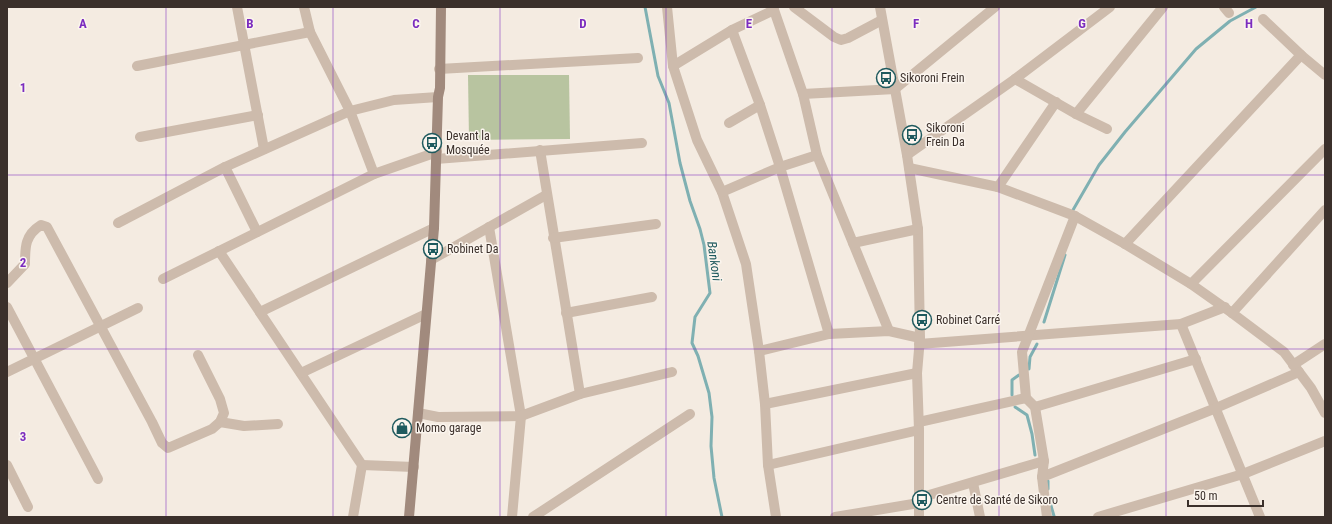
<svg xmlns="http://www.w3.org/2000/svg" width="1332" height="524" font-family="'Roboto Condensed',sans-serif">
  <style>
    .green { fill: #b8c4a0 }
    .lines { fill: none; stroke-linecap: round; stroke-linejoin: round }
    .stream { stroke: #7fb0b2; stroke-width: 3 }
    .street { stroke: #cdbbac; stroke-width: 10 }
    .secondary { stroke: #a18a7d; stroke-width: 10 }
    .grid { fill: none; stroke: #7b2cbf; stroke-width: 1; stroke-opacity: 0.55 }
    .labels { text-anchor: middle; stroke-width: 3; stroke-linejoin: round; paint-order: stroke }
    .poi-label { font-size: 12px; fill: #3b302b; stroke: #fbf5ee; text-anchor: start }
    .water-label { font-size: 13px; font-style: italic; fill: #1f5a5e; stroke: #fbf5ee }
    .grid-label { font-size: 13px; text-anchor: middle; font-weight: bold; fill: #7b2cbf; stroke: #fbf5ee; stroke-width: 3; stroke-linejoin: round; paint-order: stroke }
  </style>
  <rect width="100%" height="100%" fill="#f4ebe1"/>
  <path class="green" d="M468,75H569L570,139L469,140Z"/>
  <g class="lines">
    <g class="stream">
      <path d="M645,7L658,76L669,103L680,163L690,201L700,229L704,245L710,293L695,317L692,343L698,356L709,393L712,417L711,446L714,478L722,517"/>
      <path d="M1073,210L1099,165L1125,132L1196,49L1230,21L1256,7"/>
      <path d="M1044,322L1065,255"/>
      <path d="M1029,369L1030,357L1037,344"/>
      <path d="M1012,395V380L1019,375"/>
      <path d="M1015,407L1027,415L1032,434L1035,455"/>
      <path d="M1048,481V489"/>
      <path d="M1049,499L1054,516"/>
    </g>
    <g class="street">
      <path d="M237,7L264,149"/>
      <path d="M304,7L310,32L350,111L374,174"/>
      <path d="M667,7L673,66L697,140L722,192L746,264L759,351L765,404L768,465L776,517"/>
      <path d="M794,7L834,37L841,40L848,38L882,20"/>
      <path d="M880,7L907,155L918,229L920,338L917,373L919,430V517"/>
      <path d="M1224,7L1229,13"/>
      <path d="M774,10L803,94L817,155L889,331"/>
      <path d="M1263,19L1301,55L1325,75"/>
      <path d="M732,30L774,10L773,7"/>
      <path d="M137,66L310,32"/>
      <path d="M673,66L732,30L760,105L780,167L829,334"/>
      <path d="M439,69L638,58"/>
      <path d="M1015,79L1076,114L1107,129"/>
      <path d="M803,94L895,89L995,7"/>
      <path d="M1076,114L1163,7"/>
      <path d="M729,123L760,105"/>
      <path d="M140,137L258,115"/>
      <path d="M540,150L580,394"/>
      <path d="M907,155L1015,79L1110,7"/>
      <path d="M436,159L642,143"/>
      <path d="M225,167L257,232"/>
      <path d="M909,168L998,187L1075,216L1125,244L1191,284L1232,313L1284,352L1311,388L1325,413"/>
      <path d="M998,187L1056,102"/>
      <path d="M722,192L780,167L817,155"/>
      <path d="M118,223L225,167L350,111L394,100L438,97"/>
      <path d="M489,227L521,416L512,517"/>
      <path d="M553,238L656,224"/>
      <path d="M853,243L918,229"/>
      <path d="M1125,244L1301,55"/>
      <path d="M219,251L362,465L353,517"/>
      <path d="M431,260L546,195"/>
      <path d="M163,279L374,174L437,152"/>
      <path d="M7,283L25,264C25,247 25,235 41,225L47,227L152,422L162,443L168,448L212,429L220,422L224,413L220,399L198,355"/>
      <path d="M1191,284L1325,149"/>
      <path d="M7,307L98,479"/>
      <path d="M260,312L434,228"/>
      <path d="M566,313L652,297"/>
      <path d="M1232,313L1325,210"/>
      <path d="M1181,324L1260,517"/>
      <path d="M919,344L1181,324L1225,307"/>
      <path d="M759,351L829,334L889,331L920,338"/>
      <path d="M1293,365L1325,344"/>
      <path d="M7,372L138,308"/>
      <path d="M301,373L426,314"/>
      <path d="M765,404L917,373"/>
      <path d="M1035,407L1196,359"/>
      <path d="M418,413L438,417L521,416L580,394L672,372"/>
      <path d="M220,422L244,426L278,424"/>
      <path d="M919,422L1026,398"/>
      <path d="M7,465L28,507"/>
      <path d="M362,465L414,467"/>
      <path d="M768,465L919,430"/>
      <path d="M1042,477L1216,408L1299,372"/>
      <path d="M973,483L980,517"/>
      <path d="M919,498L1044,461"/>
      <path d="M533,517L690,414"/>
      <path d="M835,517L919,503"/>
      <path d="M1047,517L1042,477L1044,461L1035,407L1026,398L1022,352L1075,216"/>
      <path d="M1098,517L1243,474L1325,441"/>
    </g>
    <path class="secondary" d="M409,517L434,228L438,97L440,88L441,7"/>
  </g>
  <path class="grid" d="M166,7V517M333,7V517M500,7V517M666,7V517M832,7V517M999,7V517M1166,7V517M7,175H1325M7,349H1325"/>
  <defs>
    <symbol id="bus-ring" viewBox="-11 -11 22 22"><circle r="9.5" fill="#fbf5ee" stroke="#1f5a5e" stroke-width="1.5"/><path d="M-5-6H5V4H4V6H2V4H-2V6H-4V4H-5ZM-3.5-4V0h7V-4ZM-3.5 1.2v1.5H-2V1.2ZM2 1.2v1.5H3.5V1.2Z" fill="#1f5a5e"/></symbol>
    <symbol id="shop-ring" viewBox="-11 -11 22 22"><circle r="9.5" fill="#fbf5ee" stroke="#1f5a5e" stroke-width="1.5"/><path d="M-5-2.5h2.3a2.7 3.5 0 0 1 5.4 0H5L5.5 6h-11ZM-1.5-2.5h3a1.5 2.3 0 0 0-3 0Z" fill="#1f5a5e"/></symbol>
  </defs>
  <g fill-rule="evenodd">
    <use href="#bus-ring" x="875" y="67" width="22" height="22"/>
    <use href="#bus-ring" x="901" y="124" width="22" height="22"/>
    <use href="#bus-ring" x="421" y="132" width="22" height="22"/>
    <use href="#bus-ring" x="422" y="238" width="22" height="22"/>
    <use href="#bus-ring" x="911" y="309" width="22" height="22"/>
    <use href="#shop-ring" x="391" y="417" width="22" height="22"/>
    <use href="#bus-ring" x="911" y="489" width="22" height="22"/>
  </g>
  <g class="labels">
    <g class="poi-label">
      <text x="900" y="82">Sikoroni Frein</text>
      <text x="926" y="132">Sikoroni<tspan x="926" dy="14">Frein Da</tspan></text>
      <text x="446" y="140">Devant la<tspan x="446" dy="14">Mosquée</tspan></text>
      <text x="447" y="253">Robinet Da</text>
      <text x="936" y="324">Robinet Carré</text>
      <text x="416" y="432">Momo garage</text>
      <text x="936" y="504">Centre de Santé de Sikoro</text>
    </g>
    <g class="water-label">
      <text transform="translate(715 261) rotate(82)" y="5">Bankoni</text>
    </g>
  </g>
  <g class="grid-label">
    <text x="83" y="28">A</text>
    <text x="250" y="28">B</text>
    <text x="416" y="28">C</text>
    <text x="583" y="28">D</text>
    <text x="749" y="28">E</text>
    <text x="916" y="28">F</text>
    <text x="1082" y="28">G</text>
    <text x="1249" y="28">H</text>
    <text x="23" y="92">1</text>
    <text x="23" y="267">2</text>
    <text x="23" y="441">3</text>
  </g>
  <rect width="1332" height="524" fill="none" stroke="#3b302b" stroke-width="16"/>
  <path d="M1188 500v6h75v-6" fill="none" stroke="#3b302b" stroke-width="2"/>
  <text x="1194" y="500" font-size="12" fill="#3b302b" stroke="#fbf5ee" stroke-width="3" paint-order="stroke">50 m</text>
</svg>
